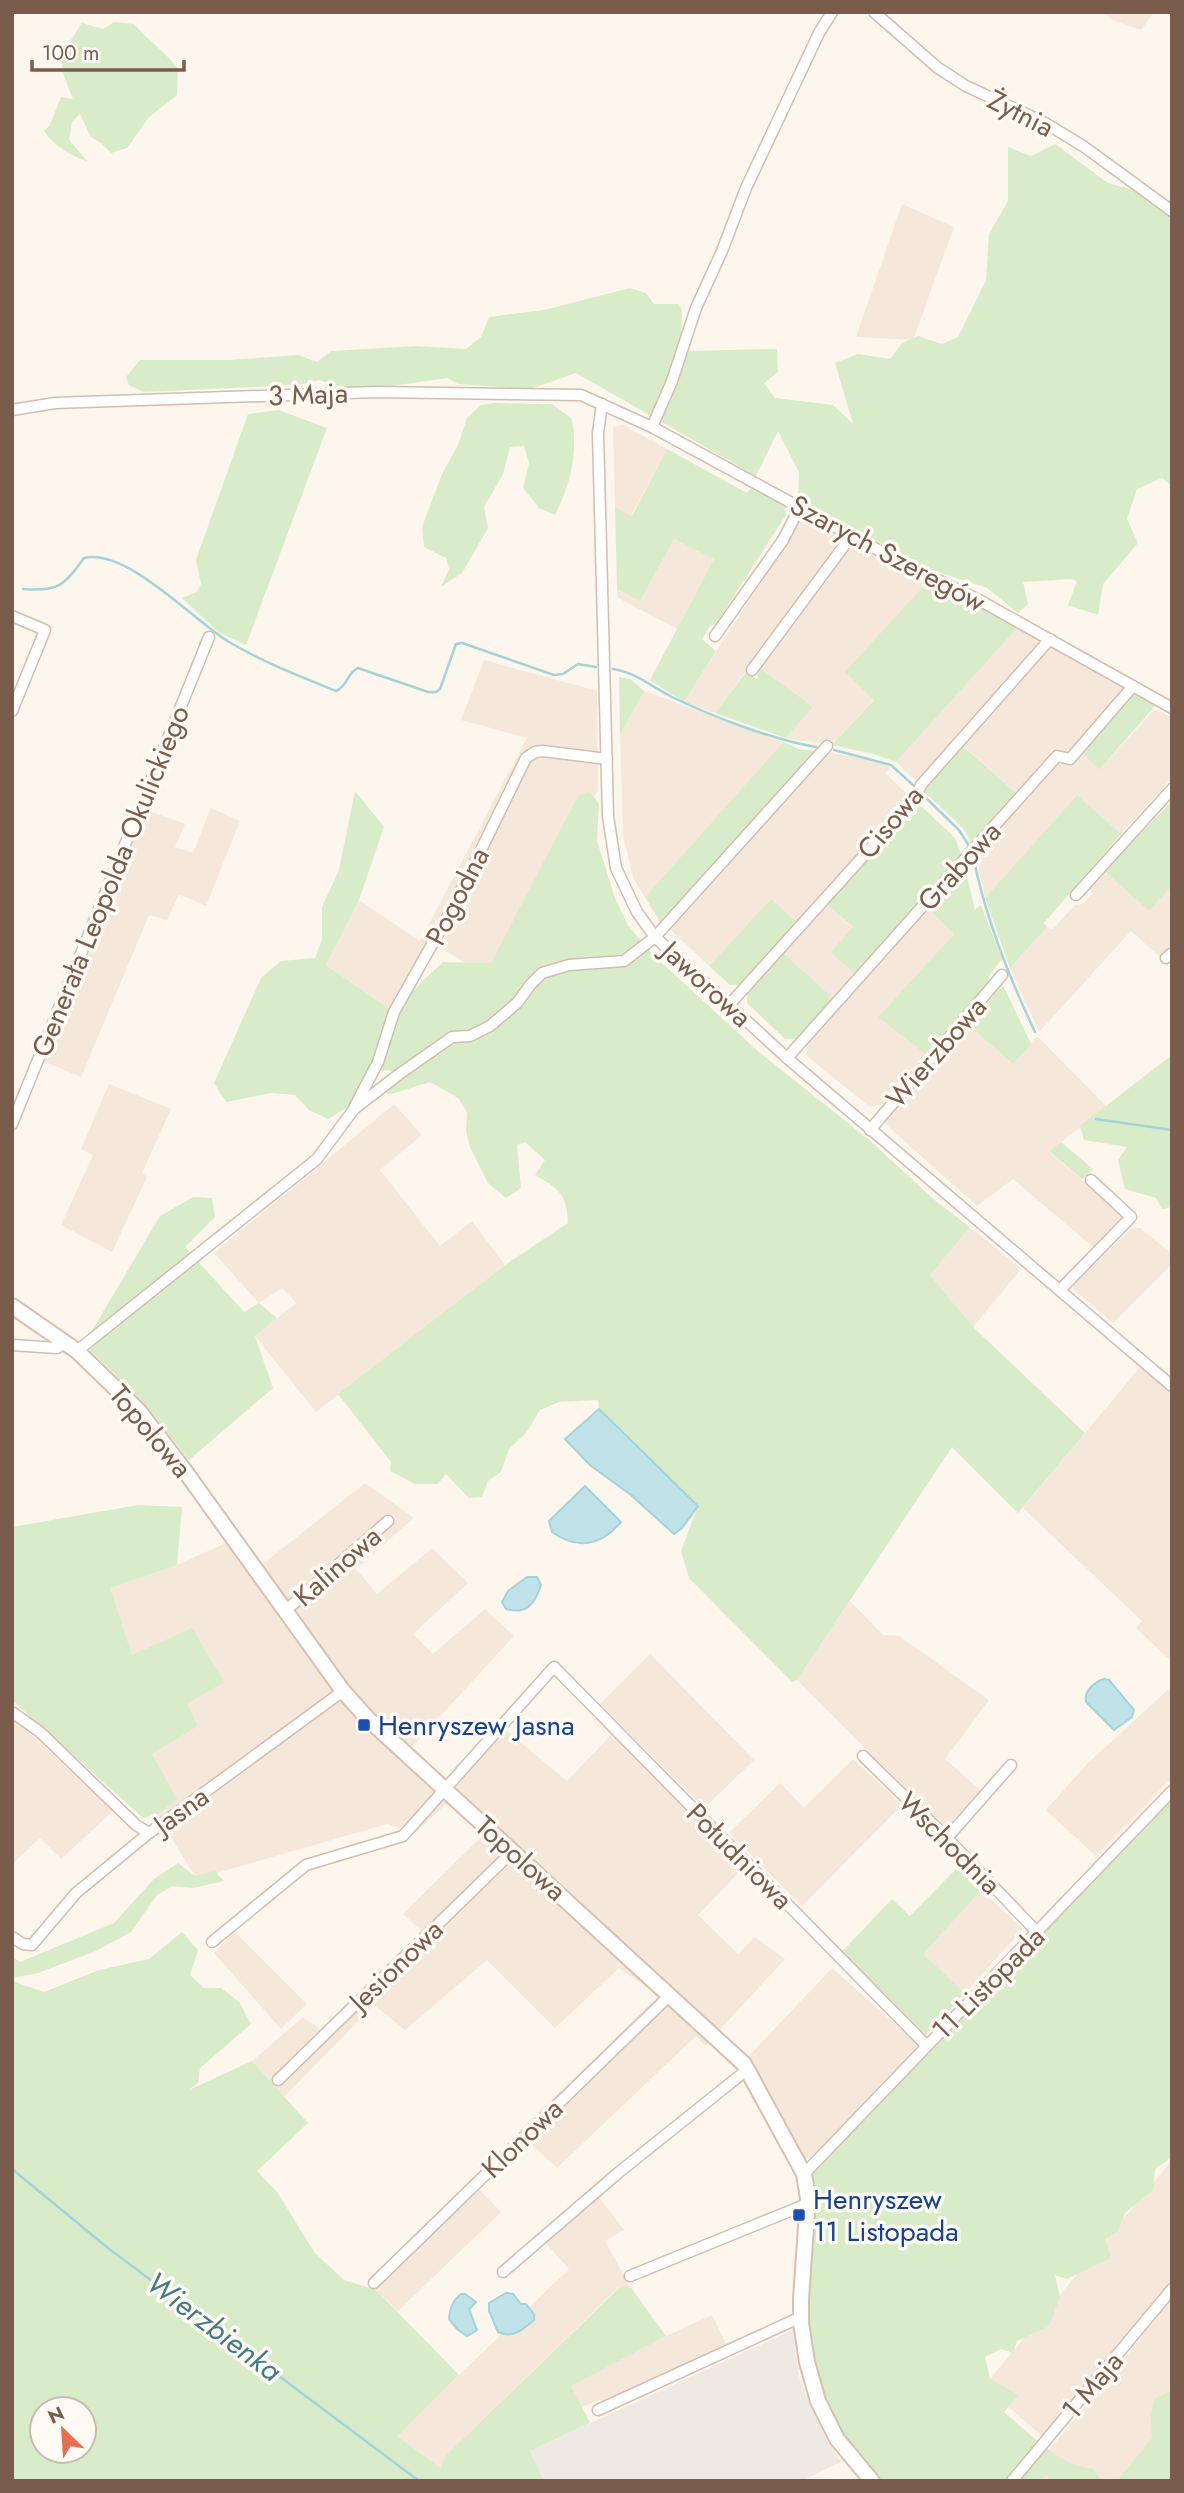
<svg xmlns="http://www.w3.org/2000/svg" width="1184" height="2493" font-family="Jost,sans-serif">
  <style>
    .residential { fill: #f5e8da }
    .industrial { fill: #efe9e4 }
    .green { fill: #d8ecc9; fill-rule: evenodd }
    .water { fill: #bfe3e8; stroke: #a5d3da; stroke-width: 2 }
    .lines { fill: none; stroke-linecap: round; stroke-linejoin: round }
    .stream { stroke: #a5d3da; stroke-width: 2.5 }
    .street-casing { stroke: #d1beb0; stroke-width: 13 }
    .secondary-casing { stroke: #d6c0b0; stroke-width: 18 }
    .street { stroke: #fff; stroke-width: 10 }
    .secondary { stroke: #fff; stroke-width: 14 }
    .transit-dot { fill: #1a4fb4; stroke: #fffaf3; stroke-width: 2.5 }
    .labels { text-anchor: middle; stroke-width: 7; stroke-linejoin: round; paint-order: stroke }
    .street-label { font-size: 28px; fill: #7a5c4d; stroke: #fffaf3 }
    .transit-label { font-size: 28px; fill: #164399; stroke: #fffaf3; text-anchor: start }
    .water-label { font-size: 30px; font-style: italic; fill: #437c86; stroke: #fffaf3 }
  </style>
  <rect width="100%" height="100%" fill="#fdf6ec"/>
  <g class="residential">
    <path d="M1104,12H1154L1141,30L1112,20Z"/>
    <path d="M902,204L954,227L913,340L856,337Z"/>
    <path d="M623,425L667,449L631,516L615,507L613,427Z"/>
    <path d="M808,514L845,536L715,713L684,702L802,517Z"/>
    <path d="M674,539L714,559L677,629L618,598L617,589L640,601Z"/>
    <path d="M854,540L929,580L846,672L874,699L832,745L786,738L813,707L759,667Z"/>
    <path d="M1017,628L1042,641L1041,645L917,782L896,762Z"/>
    <path d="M1049,648H1054L1124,686L1069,755L1061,749L1018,795L963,745Z"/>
    <path d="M484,660L597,691L598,790L496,979L432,944L391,1010L326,965L359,900L420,941L527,738L461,720Z"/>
    <path d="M644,691L783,742L645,897L634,880L623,835L620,735Z"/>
    <path d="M1155,709L1172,718V778L1121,834L1077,795L985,898L976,855L1060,762H1073L1082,753L1099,770Z"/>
    <path d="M826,752L868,759L891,767L885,773L909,796L797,922L771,899L709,966L669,928Z"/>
    <path d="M211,808L240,821L206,906L179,894L167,920L149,915L81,1077L43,1061L144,809L185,824L175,847L193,853Z"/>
    <path d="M1104,871L1149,911L1172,886V944L1160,957L1131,931L1039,1032L1010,968L1047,927L1052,930L1075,905L1083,904L1093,893L1088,888Z"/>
    <path d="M826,904L853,928L856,975L834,999L782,952Z"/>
    <path d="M928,909L954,934L878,1017L925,1054L880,1105L870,1107L807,1056L806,1043Z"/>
    <path d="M968,1025L1013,1064L1037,1036L1106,1106L1049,1152L1123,1214V1219L1094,1248L1013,1179L977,1206L883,1122Z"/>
    <path d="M109,1084L171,1109L142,1173L147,1177L112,1252L61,1225L93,1155L81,1149Z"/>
    <path d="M394,1104L422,1135L380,1170L440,1246L472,1221L505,1265L316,1412L255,1336L296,1303L282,1288L259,1303L214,1253Z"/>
    <path d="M970,1227L1021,1269L973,1327L930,1275Z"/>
    <path d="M1133,1228H1140L1172,1254V1264L1113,1323L1073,1289V1283Z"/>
    <path d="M1140,1367L1172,1394V1662L1136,1628L1142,1621L1023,1508Z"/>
    <path d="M365,1483L414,1518L356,1569L377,1594L432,1548L468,1583L413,1634L433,1654L485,1609L514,1636L410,1749L443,1780L452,1779L499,1724L567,1781L612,1734L743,1868L698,1915L738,1954L755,1937L785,1959L705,2046L696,2036L557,2168L518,2132L659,1996L619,1968L555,2028L487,1960L405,2030L374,2005L284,2097L252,2061L303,2017L324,2032L423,1932L403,1914L483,1835L447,1803L415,1833L387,1824L217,1873L195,1876L157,1815L176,1799L151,1754L198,1726L186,1704L223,1682L132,1655L109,1588L177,1565L226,1543L249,1575Z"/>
    <path d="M850,1601L883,1635L899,1636L989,1700L945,1759L981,1791L953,1825L943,1826L797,1680Z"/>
    <path d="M650,1654L754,1760L704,1808L600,1704Z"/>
    <path d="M1172,1686V1778L1096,1856L1046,1810L1087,1764Z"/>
    <path d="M12,1717L113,1811L61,1859L40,1838L12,1864Z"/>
    <path d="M853,1759L902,1805L802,1906L729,1833L780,1783L804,1808Z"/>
    <path d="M981,1890L1023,1929L965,1993L922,1954Z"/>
    <path d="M235,1932L307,2004L281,2029L214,1953Z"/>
    <path d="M832,1968L920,2046L812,2158L804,2159L748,2057Z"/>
    <path d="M1172,2160V2280L1042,2436L984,2386Z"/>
    <path d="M479,2189L501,2212L398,2311L376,2290Z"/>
    <path d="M598,2196L624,2230L605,2241L629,2285L618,2288L447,2454L440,2469L396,2436L569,2269L544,2241Z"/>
    <path d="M1172,2300V2481H1024Z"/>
    <path d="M712,2315L728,2348L607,2403L600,2400L581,2407L571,2386L651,2343Z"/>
  </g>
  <path class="industrial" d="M793,2330L799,2376L807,2397L826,2439L841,2462L801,2481H544L530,2451Z"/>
  <g class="green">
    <path d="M114,22L134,24C148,40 165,52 178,68L177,95L149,117L127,148L111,153L101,143L91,137L80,114L72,122L69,140L88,162C70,155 55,147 44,131L50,125L61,97L73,99C56,57 58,60 82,23L103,29Z"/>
    <path d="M1055,144L1108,183L1172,201V486L1162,478L1137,489L1127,519L1138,543L1103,584L1098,615L1068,605L1077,581L1071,579L1023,582L1028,604L1018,613L987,588L926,568L798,498L799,472L778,431L756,476L576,373L530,389L458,384L448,378L391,386L343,388L319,380L298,385L143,392L129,385L126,377L140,360H229L298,355L317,362L331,351L416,346L466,349L481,337L489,317L544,310L630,288L646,293L654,304H679L682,311L681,344L689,351L777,349L778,372L764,383L775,398L833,405L853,424L835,363L858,354L890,359L902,343L918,336L942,344L958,337L986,280L989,234L1008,201V147L1031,156Z"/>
    <path d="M495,403L552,404L572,419C578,454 571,483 555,515L539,508L523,488L529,463L524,446L510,447L503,474L484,507L488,528L462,573L441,587L449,569L446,558L424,547L422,527L442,474L458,445L467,418L481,405Z"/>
    <path d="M279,410L327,428L246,645L218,632L182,598L197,592L201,584L196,560L248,414Z"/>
    <path d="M667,449L747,493L751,488L785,506L786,515L716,624L710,626L702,639L716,651L684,702L650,680L714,559L674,539L640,601L617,589L615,507L632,516Z"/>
    <path d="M929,580L964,597L1017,628L896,762L874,754L832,745L874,700L845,672Z"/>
    <path d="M759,667L813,707L786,738L715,713L746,672L757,679Z"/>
    <path d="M619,677L630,679L644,691L620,735Z"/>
    <path d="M1132,692L1156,705L1099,770L1082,753Z"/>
    <path d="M783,742L799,749L816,751L660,922L645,897Z"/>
    <path d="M962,745L1018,795L973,844L962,827L922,790Z"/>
    <path d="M355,791L384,827L359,900L326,965L391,1010L389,1028L415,988L443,962L491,963L578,796L590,792L599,804L597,841L615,898L628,925L651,953L760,1053L868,1139L937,1202L970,1227L930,1275L973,1327L1085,1433L1018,1513L952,1447L797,1680L792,1682L689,1578L681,1551L698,1506L599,1409L598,1400L559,1402L540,1410L526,1433L509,1449L501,1472L488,1481L482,1497L469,1498L446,1474L438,1484H415L390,1471L391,1462L338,1394L505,1265L568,1223C567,1194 559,1189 535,1175L545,1160L525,1142L517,1145L521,1188L506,1198L488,1183L470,1147L466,1131L467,1112L458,1098L430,1082L388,1095L386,1089L398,1071L374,1070L349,1106L328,1119L309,1110L295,1095L271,1093L226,1102L214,1083L261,978L281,961L315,958L322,940V907L339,870Z"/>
    <path d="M1077,795L1121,834L1044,923L1047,927L1010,968L985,898Z"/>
    <path d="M1172,801V886L1149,911L1104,871Z"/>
    <path d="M915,805H920L955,838L962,857L856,975L831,952L853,927L826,904Z"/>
    <path d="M965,868L975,910L981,905L1002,959L990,974L988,983L925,1054L878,1017L954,934L928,909Z"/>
    <path d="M771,899L797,922L741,985H730L709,966Z"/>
    <path d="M782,952L834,999L797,1039H785L747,1003V993Z"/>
    <path d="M1003,985L1031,1044L1013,1064L968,1025Z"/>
    <path d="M1172,1055V1207L1162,1209L1156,1198L1125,1189L1118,1160L1127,1147L1084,1140L1080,1126Z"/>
    <path d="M1061,1142L1093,1169L1082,1179L1049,1151Z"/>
    <path d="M193,1197L212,1198L215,1217L185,1247L244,1312L259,1303L277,1318L255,1336L273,1388L189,1460L146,1405L84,1344L160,1216Z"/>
    <path d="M138,1505L182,1507L177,1565L110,1588L132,1655L192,1628L224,1682L187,1704L198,1726L152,1754L177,1799L157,1815L143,1818L12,1700V1527Z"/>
    <path d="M1172,1798V2157L1155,2169L1153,2190L1125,2213L1118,2231L1105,2239L1111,2258L1067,2279L1055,2275L1060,2297L1049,2326L1017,2341L1013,2353L1001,2349L985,2357L990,2379L1018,2395L1004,2412C1031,2434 1058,2466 1094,2469L1101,2481H1051L1047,2476L1036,2481H881C837,2441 806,2373 807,2313C808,2267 819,2220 811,2174Z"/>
    <path d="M178,1863L195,1876L215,1871L224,1881L193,1888L173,1886L157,1895L131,1932L96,1951L38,1973L12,1978V1957L20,1962L114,1923L154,1879Z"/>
    <path d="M957,1868L981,1890L923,1954L965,1993L923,2038L837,1957L892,1899L910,1916Z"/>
    <path d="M182,1932L198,1950L190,1975L204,1988H221L239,2002L251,2024L200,2068L198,2083L189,2090L252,2061L308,2123L257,2171L277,2192L315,2253L344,2280L376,2290L459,2375L397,2436L440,2468L447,2454L619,2288L629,2285L666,2336L571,2386L590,2423L530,2451L544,2481H12V1981L44,1992L99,1970L149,1959ZM84,2409V2451H42V2409Z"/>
    <path d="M1170,2391L1172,2393V2481H1117L1152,2438L1151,2416L1154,2399Z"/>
  </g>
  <g class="water">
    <path d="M599,1409L698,1506L682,1528L674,1534L631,1495L590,1465L565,1439Z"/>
    <path d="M585,1486L621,1522C601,1546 577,1550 552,1532L549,1521Z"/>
    <path d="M527,1577H537L541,1585C535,1604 526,1615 506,1609L502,1602L508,1591Z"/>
    <path d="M1104,1679L1109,1680L1134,1710L1132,1717L1114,1730L1086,1702C1083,1691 1095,1682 1104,1679Z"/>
    <path d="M506,2293L513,2294L521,2304H526L534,2314V2320C522,2330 513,2339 498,2332L489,2311V2303Z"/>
    <path d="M461,2294H465L476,2302L469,2309L477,2330L467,2336L457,2329L449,2319C450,2309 452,2301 461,2294Z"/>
  </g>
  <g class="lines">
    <g class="stream">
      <path d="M23,589C59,592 64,585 84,558C127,548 193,620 229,642C263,662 299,676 336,691C347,687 347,673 358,668L428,692H436L440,689L456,644L462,643L554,675L563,674L578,664L596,667"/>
      <path d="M613,669C635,672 652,687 672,697C711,716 773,740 816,747"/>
      <path d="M834,750L891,765L913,785"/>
      <path d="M924,796L959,830L969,846"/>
      <path d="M974,860C986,920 1009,977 1035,1032"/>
      <path d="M1096,1119L1172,1130"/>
      <path d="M12,2169L108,2248L419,2481"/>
    </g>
    <defs>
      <g id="street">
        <path d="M874,12L938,68L966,86L1045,123L1083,146L1172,211"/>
        <path d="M602,404L598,433L608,816L616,868L637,912L655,937L787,1058L1172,1386"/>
        <path d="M12,410L55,403L375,392L581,395L652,427L891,557L979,600L1172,708"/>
        <path d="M652,427L672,381L696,308L722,251L746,188L819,33L832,12"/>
        <path d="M12,616L45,630L12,711"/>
        <path d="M715,636L783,540L800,507"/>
        <path d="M752,670L852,535"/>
        <path d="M1076,895L1172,789"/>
        <path d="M1166,958L1172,953"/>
        <path d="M729,1005L914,800L921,785L1050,639"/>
        <path d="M787,1058L1057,756L1070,759L1133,686"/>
        <path d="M355,1106L378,1062L394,1012L452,909L526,758L535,752L543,751L607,759"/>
        <path d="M12,1124L209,637"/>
        <path d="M870,1130L1002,975"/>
        <path d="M1060,1290L1131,1217L1091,1180"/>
        <path d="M12,1345L57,1348L66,1342"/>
        <path d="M77,1351L317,1159L354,1109L398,1075L452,1037L470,1036L490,1026L517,1003L531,984L542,973L569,965L624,961L655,937L827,746"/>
        <path d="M285,1611L388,1521"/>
        <path d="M12,1712L40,1732L136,1825L149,1833"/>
        <path d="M863,1756L947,1838L1036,1931"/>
        <path d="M947,1838L1011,1765"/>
        <path d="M12,1937L23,1944L32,1945L76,1893L149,1833L343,1691"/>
        <path d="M212,1942L306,1865L403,1836L554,1667L926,2045"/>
        <path d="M278,2080L513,1851"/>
        <path d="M804,2174L1172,1791"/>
        <path d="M503,2272L618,2173L748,2069"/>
        <path d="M630,2276L807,2204"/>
        <path d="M374,2283L670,1995"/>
        <path d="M598,2410L801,2317"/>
        <path d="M1012,2481L1172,2289"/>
      </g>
      <path id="secondary" d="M12,1306L77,1351L139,1411L182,1467L343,1691L368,1719L744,2064L804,2174L808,2198L801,2299V2323L807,2362L818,2401L837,2439L872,2481"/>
    </defs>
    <use href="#street" class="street-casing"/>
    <use href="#secondary" class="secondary-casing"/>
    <use href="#street" class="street"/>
    <use href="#secondary" class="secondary"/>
  </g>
  <g class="transit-dot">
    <rect x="357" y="1718" width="14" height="14" rx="3.5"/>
    <rect x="792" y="2208" width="14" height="14" rx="3.5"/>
  </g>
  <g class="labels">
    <g class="street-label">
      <text transform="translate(1021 113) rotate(27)" y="10">Żytnia</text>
      <text transform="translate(308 394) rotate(-2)" y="10">3 Maja</text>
      <text transform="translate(888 553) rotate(28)" y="10">Szarych Szeregów</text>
      <text transform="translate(890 822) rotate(-50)" y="10">Cisowa</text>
      <text transform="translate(959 866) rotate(-48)" y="10">Grabowa</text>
      <text transform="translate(110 881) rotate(-68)" y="10">Generała Leopolda Okulickiego</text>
      <text transform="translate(457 896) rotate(-63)" y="10">Pogodna</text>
      <text transform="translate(707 984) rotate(43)" y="10">Jaworowa</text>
      <text transform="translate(936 1052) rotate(-49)" y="10">Wierzbowa</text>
      <text transform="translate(151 1431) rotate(50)" y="10">Topolowa</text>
      <text transform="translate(337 1566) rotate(-41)" y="10">Kalinowa</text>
      <text transform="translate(181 1810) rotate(-36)" y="10">Jasna</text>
      <text transform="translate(950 1843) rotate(45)" y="10">Wschodnia</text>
      <text transform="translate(740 1856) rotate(45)" y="10">Południowa</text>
      <text transform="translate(521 1858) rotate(42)" y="10">Topolowa</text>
      <text transform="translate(396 1965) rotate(-44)" y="10">Jesionowa</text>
      <text transform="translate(988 1983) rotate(-45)" y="10">11 Listopada</text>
      <text transform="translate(522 2138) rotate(-44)" y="10">Klonowa</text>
      <text transform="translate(1092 2385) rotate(-50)" y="10">1 Maja</text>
    </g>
    <g class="transit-label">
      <text x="378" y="1735">Henryszew Jasna</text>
      <text x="813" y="2209">Henryszew<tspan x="813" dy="32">11 Listopada</tspan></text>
    </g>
    <g class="water-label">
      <text transform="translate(214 2327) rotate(37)" y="10">Wierzbienka</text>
    </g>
  </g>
  <rect width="1184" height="2493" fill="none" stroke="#7a5c4d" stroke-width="28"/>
  <g transform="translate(63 2430) rotate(335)"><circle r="33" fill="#fffaf3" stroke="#cabbb1" stroke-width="2"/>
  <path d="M0-5L12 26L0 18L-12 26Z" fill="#e76f51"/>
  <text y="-10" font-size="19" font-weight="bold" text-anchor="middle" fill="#7a5c4d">N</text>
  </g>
  <path d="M32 60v10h152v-10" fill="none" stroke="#7a5c4d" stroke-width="3.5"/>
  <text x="42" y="60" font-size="21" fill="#7a5c4d" stroke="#fffaf3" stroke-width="5" paint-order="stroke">100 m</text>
</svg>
